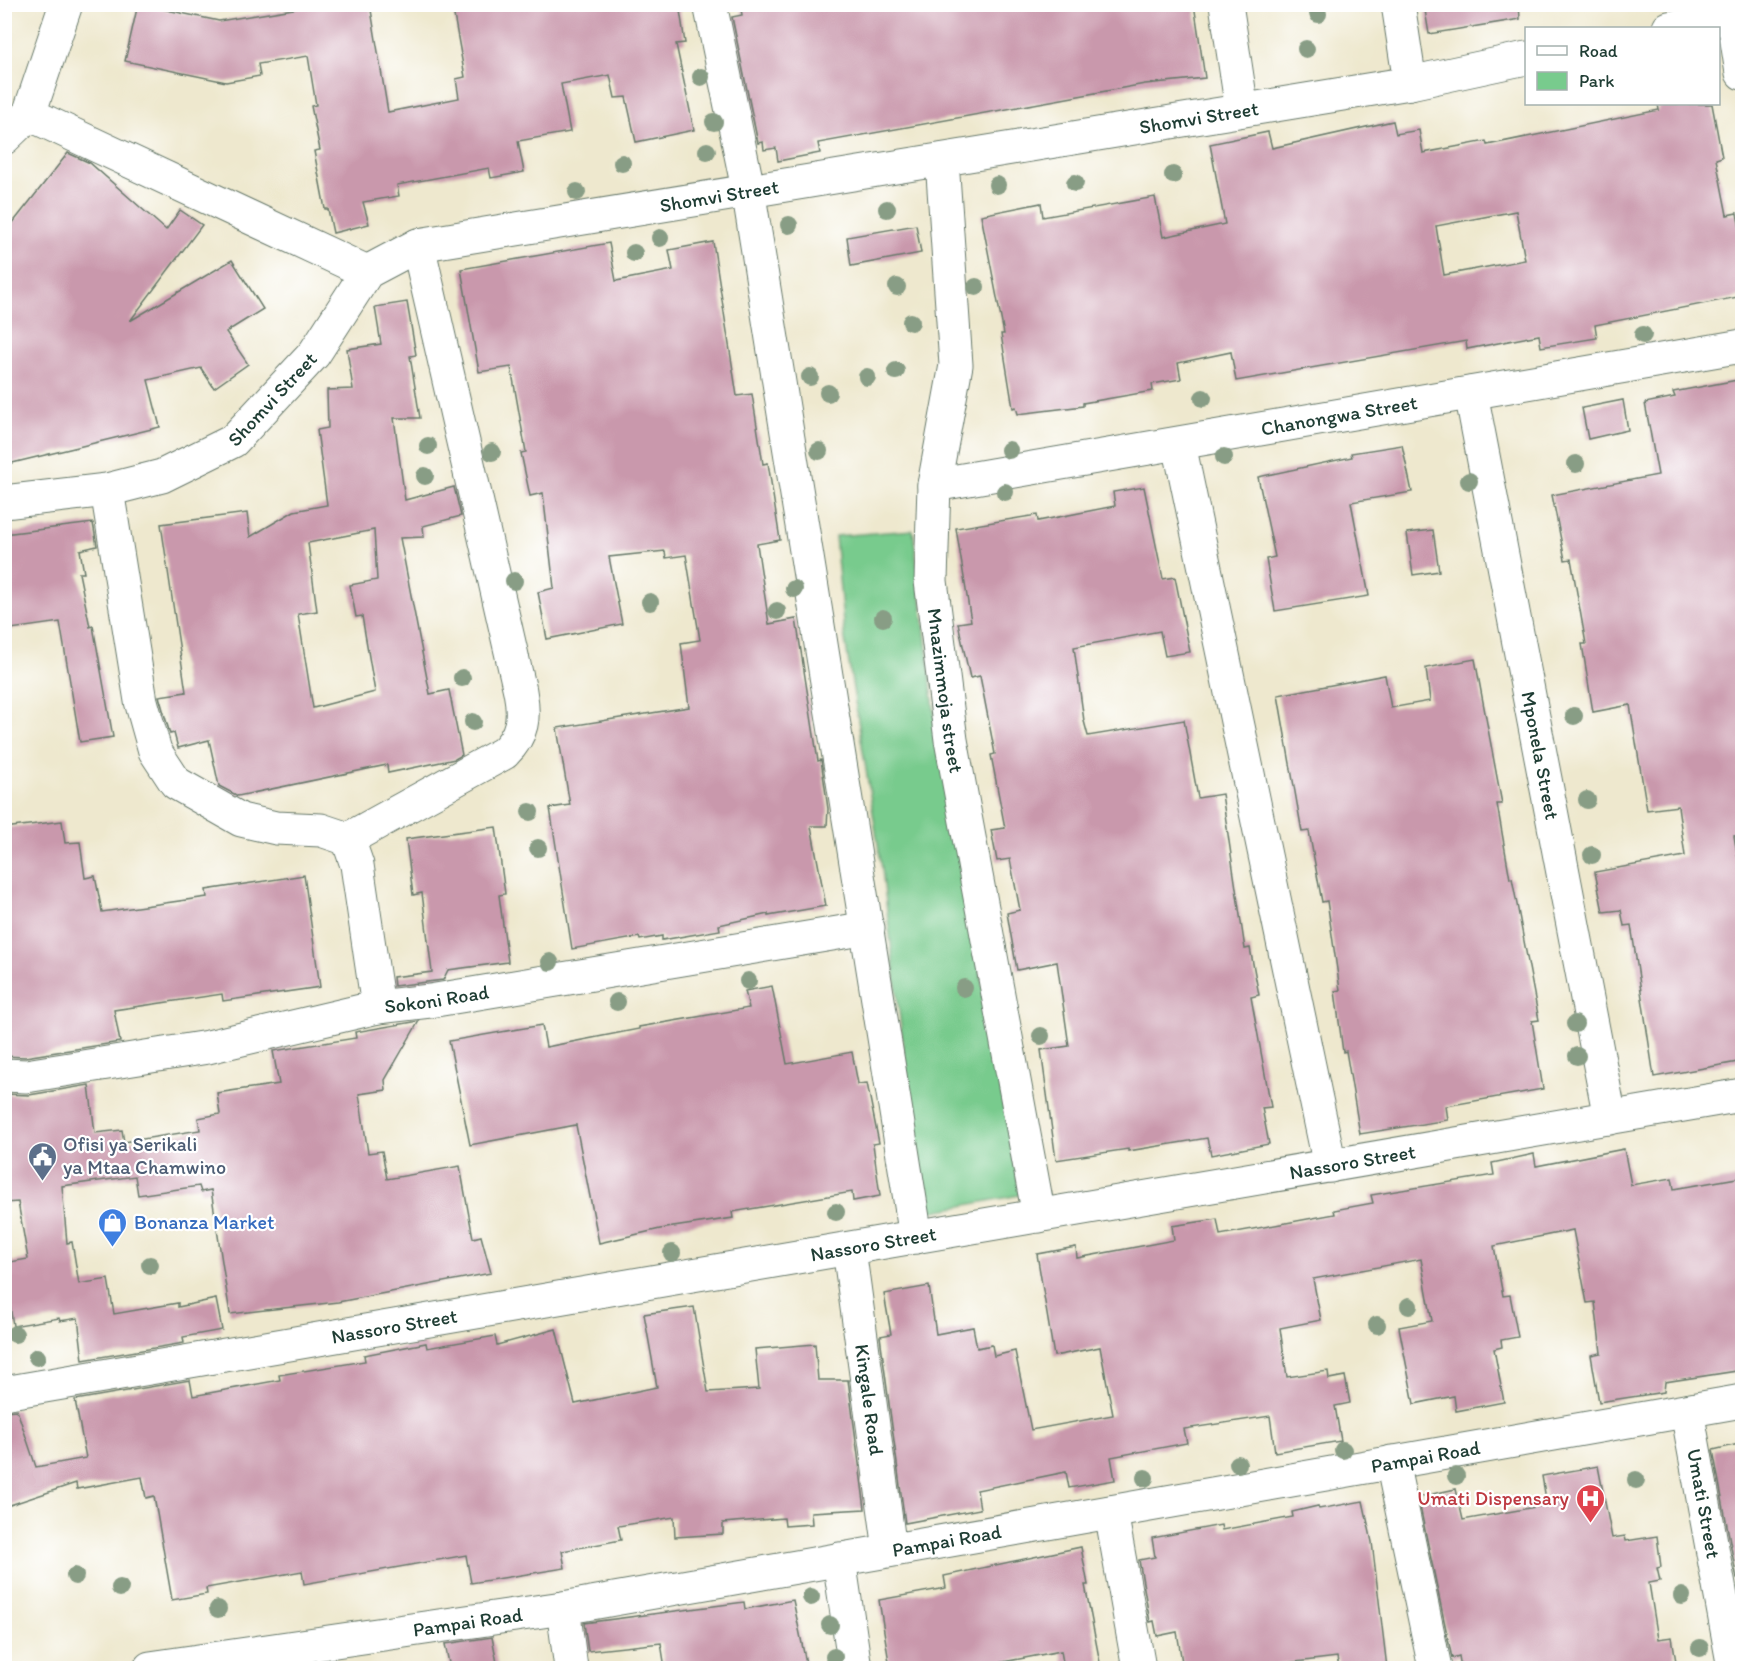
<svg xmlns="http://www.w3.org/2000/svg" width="1747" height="1673" font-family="Itim,sans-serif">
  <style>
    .green { fill: #78cb8d; stroke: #4c8460; stroke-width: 1.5 }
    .building { fill: #c998ac; fill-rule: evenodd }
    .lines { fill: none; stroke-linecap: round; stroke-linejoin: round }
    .minor-casing { stroke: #67796a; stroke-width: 35 }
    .minor { stroke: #fff; stroke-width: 33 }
    .tree { fill: #889d85 }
    .labels { text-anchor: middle; stroke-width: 4.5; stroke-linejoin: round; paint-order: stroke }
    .street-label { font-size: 20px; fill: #1f3d34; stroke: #fff }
    .service-label { font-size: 20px; fill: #4e5e75; stroke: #fff; text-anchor: start }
    .shop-label { font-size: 20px; fill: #366cbe; stroke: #fff; text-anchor: start }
    .health-label { font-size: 20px; fill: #be3a42; stroke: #fff; text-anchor: end }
  </style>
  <rect width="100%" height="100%" fill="#fff"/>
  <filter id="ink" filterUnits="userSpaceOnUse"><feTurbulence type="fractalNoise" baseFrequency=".0167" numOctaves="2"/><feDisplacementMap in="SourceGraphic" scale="12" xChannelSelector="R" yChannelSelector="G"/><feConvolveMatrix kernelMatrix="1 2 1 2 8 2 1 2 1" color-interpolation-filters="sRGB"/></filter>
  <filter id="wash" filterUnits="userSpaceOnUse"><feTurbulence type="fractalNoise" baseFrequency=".008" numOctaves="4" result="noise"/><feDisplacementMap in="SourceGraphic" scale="24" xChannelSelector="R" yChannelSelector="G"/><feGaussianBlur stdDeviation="1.35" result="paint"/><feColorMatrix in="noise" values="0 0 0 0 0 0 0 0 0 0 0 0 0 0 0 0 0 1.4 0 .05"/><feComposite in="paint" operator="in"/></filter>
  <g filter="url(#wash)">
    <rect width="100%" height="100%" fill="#eee8ce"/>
    <path class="green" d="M913,530L935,718L1020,1195L930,1212L919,1177L882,869L844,633L835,536Z"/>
    <g id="blocks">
      <g class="building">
        <path d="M138,4L219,21L299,8V4H370L388,112L459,98L456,79L465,77L452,4H679L685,43L676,44L694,130L636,142L626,97L615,98L610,75L561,84L570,132L518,141L524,172L491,178L489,168L397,185L399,196L363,202L369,224L333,233L328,209H325L314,151L320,150L311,106L316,105L308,56L258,64L260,76L226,82L125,61Z"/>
        <path d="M740,4H1194L1205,78L1145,84L818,143L820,153L778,161L776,148L764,150L763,142L758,143L732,17L742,15Z"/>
        <path d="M1424,4H1519L1520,19L1429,34Z"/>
        <path d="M1658,104H1712L1722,157L1716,159L1727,215L1737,213L1743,244V296L1595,325L1597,338L1541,347L1539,335L1467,349L1466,341L1236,381L1231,352L1178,363L1181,379L1152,384L1153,391L1083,403V406L1018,414L1016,407L1013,408L1001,334H1004L981,215L1041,203L1043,217L1155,197L1163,237L1225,224L1210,144L1268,132L1272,148L1393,121L1396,134L1419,130L1423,153L1486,141L1487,145L1659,110ZM1516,211L1525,260L1444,275L1436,226Z"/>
        <path d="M68,153L90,163L166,230L180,210L202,225L130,321L232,260L263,309L226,332L248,364L214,388L201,368L148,380L160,427L4,465V234Z"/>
        <path d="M916,225L921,253L851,266L847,237Z"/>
        <path d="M713,242L737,396L752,394L763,464L768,463L780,540L757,544L769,624L796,619L818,761L821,760L828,809L827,826H811L826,906L768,916V914L719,925L720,930L662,940V936L640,940L639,937L572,949L550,808L570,805L557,728L689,707L681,643L700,640L686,555L666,558L665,551L609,557L622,624L547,639L538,592L554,588L543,493L530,496L521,453L526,452L511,367L479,372L461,269L609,243L616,281L673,270L669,250Z"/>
        <path d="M407,302L416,355L410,356L420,418H394L405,500L454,487L461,516L423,526L424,537L400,538L430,694L449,690L462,755L455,759L388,773L387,765L238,796L219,786L209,740L178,748L174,733L170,734L159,696L186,692L161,524L247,513L250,537L294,511L327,505L317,430L328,428L327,390L353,389L347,349L381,344L375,307ZM374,530L377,580L350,585L356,617L362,616L375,692L313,708L298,614L317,611L308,543Z"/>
        <path d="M1743,379V835L1734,836L1743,887V1061L1654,1077L1631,925L1624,926L1621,910L1603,912L1595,872L1685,856L1678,806L1647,810L1630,705L1593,712L1582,644H1586L1571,559L1565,560L1552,495L1658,475L1645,403L1675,397L1673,392Z"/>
        <path d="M1623,400L1628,430L1588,439L1582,408Z"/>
        <path d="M1402,445L1412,492L1351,502L1369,596L1275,611L1266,559L1275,557L1258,477L1352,457L1351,453Z"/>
        <path d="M1144,487L1163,579L1175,577L1190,652L1165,656L1160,631L1074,647L1084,721L1088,736L1184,720L1198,798L1222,794L1245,949L1250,948L1259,995L1251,997L1271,1107L1262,1108L1269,1144L1211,1155L1207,1138L1128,1151V1149L1056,1160L1041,1050L1069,1046L1057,962L1017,970L1007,913L1020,910L1010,859L997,861L991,830L1005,828L991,755L995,754L980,676L970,678L958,623L971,621L956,528L1037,515L1038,521L1115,506L1113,492Z"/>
        <path d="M93,523L97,546L80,550L84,573H79L90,627L93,626L113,737L80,742L60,622L4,630V534Z"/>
        <path d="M1433,530L1439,571L1413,575L1407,533Z"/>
        <path d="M1475,659L1502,804H1497L1510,879L1512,878L1539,1020L1532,1021L1543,1089L1446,1106L1448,1120L1360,1134L1346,1051L1343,1052L1335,991L1340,990L1327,901L1322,902L1309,831L1302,832L1278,695L1385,675L1391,708L1430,701L1426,668Z"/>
        <path d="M62,821L65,843L80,842L85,878L95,876L102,912L207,897L206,890L304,875L320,987L223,1001L222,994L114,1010L120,1042L25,1057L4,1056V828Z"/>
        <path d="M496,827L505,894L499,895L508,962L448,970L443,980L394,986L393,977L432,972L422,893L413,895L406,839Z"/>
        <path d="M772,986L787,1064L852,1052L858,1084L867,1083L879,1143L873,1144L880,1196L853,1201L852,1192L732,1212L733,1218L660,1229L599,1243L576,1125L470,1145L449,1041L542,1025L546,1047L639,1029V1027L749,1008L745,991Z"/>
        <path d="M419,1021L385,1080L386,1090L359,1094L368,1153L382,1151L387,1179L460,1166L473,1238L481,1236L491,1273L338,1302L230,1314L211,1190L201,1192L199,1186L138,1195L135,1176L62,1186L67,1243L72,1242L79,1284L108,1279L114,1314L178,1303V1307L216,1299L222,1330L183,1337L184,1343L83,1360L78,1318L60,1321L59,1318L13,1326L4,1263L28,1259L18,1202L4,1203V1094L29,1095L89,1085L95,1133L122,1130L124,1142L200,1130L198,1118L220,1114L217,1093L279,1084L273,1051L356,1038L355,1032Z"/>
        <path d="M1624,1149L1631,1185L1672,1178L1674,1189L1743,1177V1333H1737L1743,1370L1665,1382L1664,1392L1599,1402L1591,1355L1601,1353L1595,1302L1587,1303L1573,1230L1494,1246L1503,1296L1510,1295L1518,1337L1501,1340L1502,1347L1494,1349L1504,1402L1456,1411L1454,1396L1414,1404L1399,1327L1432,1321L1421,1259L1313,1279L1321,1320L1280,1328L1287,1377L1328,1371L1329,1379L1345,1376L1350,1403L1335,1406L1341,1441L1275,1452L1270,1416L1184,1429L1187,1443L1111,1457L1115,1480L1069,1488L1066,1472L977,1490L980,1509L905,1523L880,1336L891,1334L884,1294L929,1286L936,1334L973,1327L977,1348L992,1345L994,1356L1015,1351L1031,1430L1113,1415L1100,1347L1054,1356L1037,1254L1076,1247L1077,1258L1174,1240L1172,1226L1217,1219L1220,1235L1335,1214L1334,1210L1373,1203L1371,1195L1494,1175L1492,1163L1534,1154L1536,1166Z"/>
        <path d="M694,1307L708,1392L759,1389L755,1349L815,1344L818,1380H848L865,1509L811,1512L812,1524L785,1526L784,1518L723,1523V1534L675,1537L674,1517L618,1526L621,1540L562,1551L565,1568L471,1583L466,1555L304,1584L302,1571L206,1588L207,1594L172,1600L154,1496L146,1498L142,1477L77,1489L76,1483L4,1507V1411L17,1410L36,1467L86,1458L75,1400L190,1380L193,1396L280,1380L279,1375L365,1361L364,1355L426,1343L427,1348L495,1336L497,1345L556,1329L575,1404L657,1387L644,1314Z"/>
        <path d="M1743,1443V1578L1737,1579L1713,1450Z"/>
        <path d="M1598,1466L1612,1538L1625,1536L1626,1541L1657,1536L1661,1567L1657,1568L1660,1581L1649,1583L1658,1639L1672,1637L1677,1668H1461L1459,1656L1452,1658L1418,1497L1456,1489L1463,1520L1547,1505L1542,1476Z"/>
        <path d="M1363,1501L1372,1542L1387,1668H1339L1337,1657L1262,1666V1668H1183L1177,1632L1157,1636L1154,1621L1150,1622L1139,1560L1155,1557L1152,1538L1221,1525L1222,1530L1293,1517L1292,1512L1318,1506L1319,1509Z"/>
        <path d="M1081,1547L1088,1585H1085L1101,1668H1064L1061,1651L972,1668H890L879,1600L946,1588L944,1576Z"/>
        <path d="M793,1600L807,1668H665L661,1643L588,1651L584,1623L744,1602L745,1609Z"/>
        <path d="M492,1637L498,1668H450L445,1644Z"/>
      </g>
    </g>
  </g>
  <g filter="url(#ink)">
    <use href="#blocks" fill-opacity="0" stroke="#67796a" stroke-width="1.5"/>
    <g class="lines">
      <defs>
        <g id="minor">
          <path d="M710,4L748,189L916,1237"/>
          <path d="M1226,4L1242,110"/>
          <path d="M1398,4L1410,83"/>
          <path d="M1733,15L1742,73"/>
          <path d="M1669,28L1742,14"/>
          <path d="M29,114L367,272"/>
          <path d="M4,138L29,114L66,4"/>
          <path id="s1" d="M942,160L956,365L934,485L931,581L951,740L1039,1216"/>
          <path id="s2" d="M1471,393L1610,1118"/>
          <path d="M1179,444L1330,1166"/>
          <path id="s3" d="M934,485L1742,346"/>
          <path d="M107,490L141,701L155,751L176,783L241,820L276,828L321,830L348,839L357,865L378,1007"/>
          <path id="s4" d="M4,502L107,490L162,476L233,441L314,354L367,272L418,245L1410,83L1526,58"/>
          <path d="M348,839L504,753C523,735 525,717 520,691L418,245"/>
          <path id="s5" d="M4,1075L26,1076L208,1047L378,1007L430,1001L868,928"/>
          <path id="s6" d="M849,1249L890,1550"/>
          <path id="s7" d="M4,1393L1742,1095"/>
          <path id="s8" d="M1687,1411L1734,1668"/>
          <path d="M1392,1462L1435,1668"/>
          <path d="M1111,1512L1139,1668"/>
          <path d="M839,1559L855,1668"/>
          <path d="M563,1608L571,1668"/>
          <path id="s9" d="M150,1668L563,1608L1742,1401"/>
        </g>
      </defs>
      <use href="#minor" class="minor-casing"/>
      <use href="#minor" class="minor"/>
    </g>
    <g class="tree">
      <circle cx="1318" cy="14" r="9"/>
      <circle cx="1306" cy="49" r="9"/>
      <circle cx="701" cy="77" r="9"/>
      <circle cx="714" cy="122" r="9"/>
      <circle cx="707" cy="151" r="9"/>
      <circle cx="622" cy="163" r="9"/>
      <circle cx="1173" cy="175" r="9"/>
      <circle cx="1075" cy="183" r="9"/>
      <circle cx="997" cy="185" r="9"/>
      <circle cx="577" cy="192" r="9"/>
      <circle cx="887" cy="209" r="9"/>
      <circle cx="789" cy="225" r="9"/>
      <circle cx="660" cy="238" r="9"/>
      <circle cx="634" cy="253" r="9"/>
      <circle cx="897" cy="287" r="9"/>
      <circle cx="976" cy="287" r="9"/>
      <circle cx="911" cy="322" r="9"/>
      <circle cx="1643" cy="335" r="9"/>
      <circle cx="896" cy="371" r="9"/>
      <circle cx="810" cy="377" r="9"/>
      <circle cx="867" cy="377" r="9"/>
      <circle cx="828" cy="393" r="9"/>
      <circle cx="1203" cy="398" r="9"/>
      <circle cx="428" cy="446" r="9"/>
      <circle cx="1009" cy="450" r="9"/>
      <circle cx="819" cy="451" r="9"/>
      <circle cx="492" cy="452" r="9"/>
      <circle cx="1224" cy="457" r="9"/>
      <circle cx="1576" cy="464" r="9"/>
      <circle cx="425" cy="476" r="9"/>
      <circle cx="1469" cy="481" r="9"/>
      <circle cx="1005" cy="492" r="9"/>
      <circle cx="514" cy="581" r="9"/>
      <circle cx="794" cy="589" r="9"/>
      <circle cx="650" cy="602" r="9"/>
      <circle cx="777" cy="611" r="9"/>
      <circle cx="883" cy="618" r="9"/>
      <circle cx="462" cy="678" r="9"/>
      <circle cx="1574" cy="716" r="9"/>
      <circle cx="473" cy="722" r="9"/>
      <circle cx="1587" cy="800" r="9"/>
      <circle cx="530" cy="812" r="9"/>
      <circle cx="538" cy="848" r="9"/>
      <circle cx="1592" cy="855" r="9"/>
      <circle cx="550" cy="962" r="9"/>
      <circle cx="748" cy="981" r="9"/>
      <circle cx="964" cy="988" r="9"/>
      <circle cx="617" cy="1002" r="9"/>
      <circle cx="1575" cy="1024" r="9"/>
      <circle cx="1041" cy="1036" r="9"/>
      <circle cx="1577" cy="1056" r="9"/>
      <circle cx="836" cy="1212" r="9"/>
      <circle cx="672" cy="1253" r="9"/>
      <circle cx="150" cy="1265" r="9"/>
      <circle cx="1409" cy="1306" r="9"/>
      <circle cx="1377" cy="1325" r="9"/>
      <circle cx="15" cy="1334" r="9"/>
      <circle cx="37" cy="1357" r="9"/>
      <circle cx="1343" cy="1450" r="9"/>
      <circle cx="1238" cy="1464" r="9"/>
      <circle cx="1456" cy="1476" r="9"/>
      <circle cx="1145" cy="1478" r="9"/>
      <circle cx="1636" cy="1480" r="9"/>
      <circle cx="75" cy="1576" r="9"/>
      <circle cx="120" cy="1588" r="9"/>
      <circle cx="1682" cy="1596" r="9"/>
      <circle cx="811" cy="1597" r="9"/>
      <circle cx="218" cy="1609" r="9"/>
      <circle cx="830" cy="1625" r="9"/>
      <circle cx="1700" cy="1648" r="9"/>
      <circle cx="834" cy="1657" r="9"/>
    </g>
  </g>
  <defs>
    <symbol id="civic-pin" viewBox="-11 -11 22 30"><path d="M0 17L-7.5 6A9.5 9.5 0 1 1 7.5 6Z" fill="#5c6f8a" stroke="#fff"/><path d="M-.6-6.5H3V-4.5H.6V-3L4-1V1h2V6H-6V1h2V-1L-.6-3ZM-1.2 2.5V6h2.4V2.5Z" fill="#fff"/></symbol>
    <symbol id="shop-pin" viewBox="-11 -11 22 30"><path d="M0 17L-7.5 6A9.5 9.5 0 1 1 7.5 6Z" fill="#3f7fe0" stroke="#fff"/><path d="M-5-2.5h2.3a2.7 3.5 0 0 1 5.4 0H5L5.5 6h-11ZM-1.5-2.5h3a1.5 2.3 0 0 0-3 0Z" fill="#fff"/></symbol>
    <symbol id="hospital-pin" viewBox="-11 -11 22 30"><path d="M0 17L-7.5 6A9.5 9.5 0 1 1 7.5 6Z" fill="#e0444e" stroke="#fff"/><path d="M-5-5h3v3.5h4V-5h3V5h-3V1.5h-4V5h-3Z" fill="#fff"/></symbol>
  </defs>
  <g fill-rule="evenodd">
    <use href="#civic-pin" x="26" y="1140" width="33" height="45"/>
    <use href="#shop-pin" x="96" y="1206" width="33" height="45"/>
    <use href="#hospital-pin" x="1574" y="1482" width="33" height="45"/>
  </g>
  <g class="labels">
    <g class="street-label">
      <text dy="7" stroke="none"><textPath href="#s4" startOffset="1305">Shomvi Street</textPath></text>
      <text dy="7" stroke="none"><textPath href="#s4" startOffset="819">Shomvi Street</textPath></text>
      <text dy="7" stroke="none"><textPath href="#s4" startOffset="297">Shomvi Street</textPath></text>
      <text dy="7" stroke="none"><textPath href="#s3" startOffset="411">Chanongwa Street</textPath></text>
      <text dy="7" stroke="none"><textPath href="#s1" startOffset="534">Mnazimmoja street</textPath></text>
      <text dy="7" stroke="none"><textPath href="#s2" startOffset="369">Mponela Street</textPath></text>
      <text dy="7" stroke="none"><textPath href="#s5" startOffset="440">Sokoni Road</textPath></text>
      <text dy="7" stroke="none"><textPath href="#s7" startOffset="1368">Nassoro Street</textPath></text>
      <text dy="7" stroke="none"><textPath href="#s7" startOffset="882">Nassoro Street</textPath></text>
      <text dy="7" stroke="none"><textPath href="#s7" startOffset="396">Nassoro Street</textPath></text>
      <text dy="7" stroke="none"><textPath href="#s6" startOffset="152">Kingale Road</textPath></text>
      <text dy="7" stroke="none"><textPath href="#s9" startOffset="1293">Pampai Road</textPath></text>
      <text dy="7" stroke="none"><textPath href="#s8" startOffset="94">Umati Street</textPath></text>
      <text dy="7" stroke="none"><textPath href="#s9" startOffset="807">Pampai Road</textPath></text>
      <text dy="7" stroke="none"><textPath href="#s9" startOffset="321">Pampai Road</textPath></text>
    </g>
    <g class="service-label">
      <text x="63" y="1151">Ofisi ya Serikali<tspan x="63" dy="23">ya Mtaa Chamwino</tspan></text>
    </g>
    <g class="shop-label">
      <text x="134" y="1229">Bonanza Market</text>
    </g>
    <g class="health-label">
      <text x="1569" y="1505">Umati Dispensary</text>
    </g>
  </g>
  <rect width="1747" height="1673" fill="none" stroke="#fff" stroke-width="24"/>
  <rect x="1525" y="27" width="195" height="78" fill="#ffffff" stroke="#a5b1ae" stroke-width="1.5"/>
  <rect x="1537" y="46" width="30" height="9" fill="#ffffff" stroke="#a5b1ae" stroke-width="1.5"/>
  <text x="1579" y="57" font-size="18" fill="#1f3d34">Road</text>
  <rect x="1537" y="72" width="30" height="18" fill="#78cb8d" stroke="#a5b1ae" stroke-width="1.5"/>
  <text x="1579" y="87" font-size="18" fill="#1f3d34">Park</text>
</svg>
